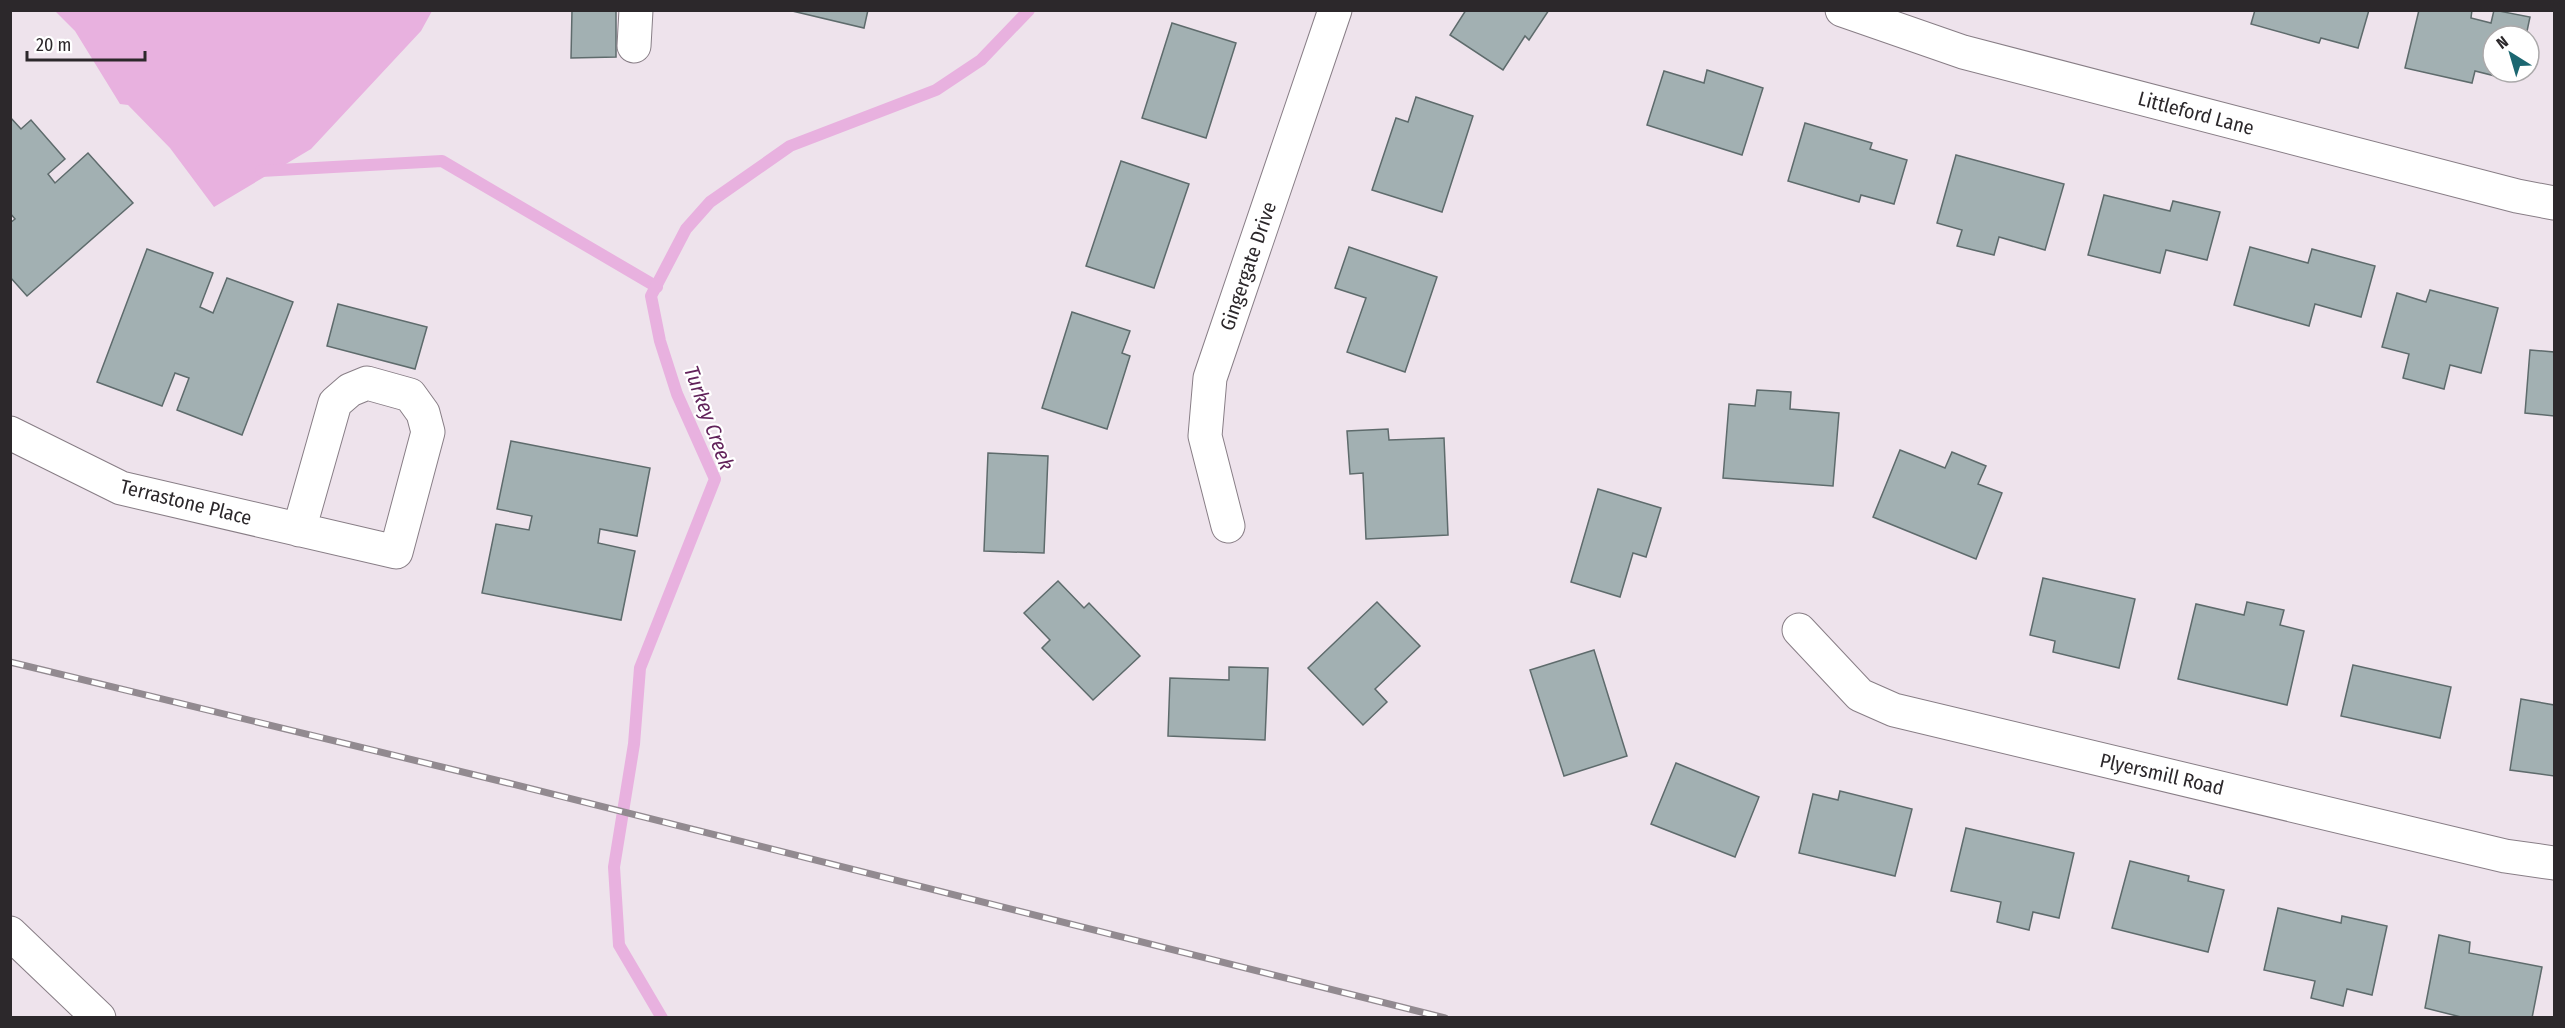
<svg xmlns="http://www.w3.org/2000/svg" width="2565" height="1028" font-family="'Fira Sans Condensed',sans-serif">
  <style>
    .water { fill: #e8b1df }
    .lines { fill: none; stroke-linecap: round; stroke-linejoin: round }
    .stream { stroke: #e8b1df; stroke-width: 12 }
    .building { fill: #a2b0b2; stroke: #5e6b6c; stroke-width: 1.5 }
    .street-casing { stroke: #887e86; stroke-width: 35 }
    .secondary-casing { stroke: #887e86; stroke-width: 35 }
    .street { stroke: #fff; stroke-width: 33 }
    .secondary { stroke: #fff; stroke-width: 33 }
    .rail-casing { stroke: #928a90; stroke-width: 7 }
    .rail { stroke: #fff; stroke-width: 4.5; stroke-dasharray: 14; stroke-linecap: butt }
    .labels { text-anchor: middle; stroke-width: 4.5; stroke-linejoin: round; paint-order: stroke }
    .street-label { font-size: 20px; fill: #2c282b; stroke: #fff }
    .water-label { font-size: 21px; font-style: italic; fill: #62235b; stroke: #fff }
  </style>
  <rect width="100%" height="100%" fill="#eee3ec"/>
  <path class="water" d="M55,11H432L421,31L311,149L214,207L170,148L128,105L120,104L75,31Z"/>
  <g class="lines">
    <g class="stream">
      <path d="M261,171L442,161L657,287"/>
      <path d="M662,1018L619,945L614,867L634,744L640,668L715,479L677,394L660,341L651,296L686,229L710,202L790,146L936,90L981,60L1029,10"/>
    </g>
  </g>
  <g class="building">
    <path d="M572,10H616V57L571,58Z"/>
    <path d="M788,10H868L864,28Z"/>
    <path d="M1466,10H1549L1529,40L1525,36L1503,70L1450,35Z"/>
    <path d="M2255,10H2369L2358,48L2321,38L2319,43L2251,24Z"/>
    <path d="M2419,10H2472L2471,18L2491,23L2494,10L2530,17L2526,36H2493V72H2517L2515,81L2475,71L2472,83L2405,68Z"/>
    <path d="M1172,23L1236,43L1206,138L1142,118Z"/>
    <path d="M1707,70L1763,88L1742,155L1647,125L1664,71L1704,83Z"/>
    <path d="M1416,97L1473,116L1442,212L1372,190L1396,118L1408,122Z"/>
    <path d="M10,117L21,129L31,120L65,159L48,174L55,183L88,153L133,203L27,296L10,277V223L15,219L10,213Z"/>
    <path d="M1805,123L1872,143L1870,149L1907,160L1894,204L1861,195L1859,202L1788,181Z"/>
    <path d="M1956,155L2064,184L2045,250L1999,237L1994,255L1957,246L1962,230L1937,223Z"/>
    <path d="M1121,161L1189,184L1154,288L1086,266Z"/>
    <path d="M2104,195L2170,211L2173,201L2220,212L2207,260L2166,250L2160,273L2088,255Z"/>
    <path d="M1349,247L1437,277L1405,372L1347,352L1366,298L1335,288Z"/>
    <path d="M2250,247L2308,263L2312,249L2375,266L2361,317L2315,304L2309,326L2234,305Z"/>
    <path d="M147,249L213,273L200,307L213,313L227,278L293,302L242,435L177,410L189,378L175,373L162,406L97,382Z"/>
    <path d="M2430,290L2498,308L2481,373L2450,365L2444,389L2403,378L2409,354L2382,347L2397,293L2426,302Z"/>
    <path d="M338,304L427,327L415,369L327,346Z"/>
    <path d="M1072,312L1130,331L1122,353L1130,356L1107,429L1042,408Z"/>
    <path d="M2530,350L2554,352V416L2525,413Z"/>
    <path d="M1757,390L1791,392L1790,409L1839,413L1833,486L1723,478L1729,404L1755,406Z"/>
    <path d="M1388,429L1389,440L1444,438L1448,535L1366,539L1363,473L1350,474L1347,431Z"/>
    <path d="M511,441L650,468L637,536L600,529L598,543L635,551L621,620L482,593L496,524L529,530L532,516L497,509Z"/>
    <path d="M1900,450L1945,468L1952,452L1986,466L1978,484L2002,493L1976,559L1873,517Z"/>
    <path d="M988,453L1048,456L1044,553L984,551Z"/>
    <path d="M1598,489L1661,508L1646,557L1633,553L1620,597L1571,582Z"/>
    <path d="M2043,578L2135,599L2119,668L2053,652L2055,641L2030,635Z"/>
    <path d="M1058,581L1084,608L1089,603L1140,656L1093,700L1042,648L1050,640L1024,613Z"/>
    <path d="M1377,602L1420,646L1375,689L1387,702L1363,725L1308,668Z"/>
    <path d="M2247,602L2284,610L2280,625L2304,631L2287,705L2178,679L2196,604L2244,615Z"/>
    <path d="M1594,650L1627,756L1564,776L1530,670Z"/>
    <path d="M2353,665L2451,687L2440,738L2341,716Z"/>
    <path d="M1229,667L1268,668L1265,740L1168,736L1170,678L1229,680Z"/>
    <path d="M2521,699L2554,705V776L2510,770Z"/>
    <path d="M1676,763L1759,797L1735,857L1651,824Z"/>
    <path d="M1840,791L1912,809L1895,876L1799,853L1813,794L1838,800Z"/>
    <path d="M1966,828L2074,853L2059,918L2033,912L2029,930L1997,922L2001,902L1951,891Z"/>
    <path d="M2130,861L2189,876L2188,881L2224,890L2208,952L2112,928Z"/>
    <path d="M2278,908L2341,923L2342,916L2387,926L2372,995L2347,989L2343,1006L2311,998L2315,981L2264,970Z"/>
    <path d="M2439,935L2470,942L2469,953L2542,967L2532,1018H2465L2425,1008Z"/>
  </g>
  <g class="lines">
    <defs>
      <g id="street">
        <path d="M1842,10L1963,52L2517,196L2554,203"/>
        <path d="M634,46L636,10"/>
        <path d="M10,433L121,488L396,552L428,432L423,413L410,395L367,383L350,390L335,403L299,530"/>
        <path d="M1228,526L1205,436L1210,378L1335,10"/>
        <path d="M1799,630L1860,695L1894,710L2505,856L2554,863"/>
      </g>
      <path id="secondary" d="M10,933L99,1018"/>
    </defs>
    <use href="#street" class="street-casing"/>
    <use href="#secondary" class="secondary-casing"/>
    <use href="#street" class="street"/>
    <use href="#secondary" class="secondary"/>
    <defs>
      <path id="rail" d="M10,662L508,783L1445,1018"/>
    </defs>
    <use href="#rail" class="rail-casing"/>
    <use href="#rail" class="rail"/>
  </g>
  <g class="labels">
    <g class="street-label">
      <text transform="translate(2196 113) rotate(15)" y="7">Littleford Lane</text>
      <text transform="translate(1248 266) rotate(-71)" y="7">Gingergate Drive</text>
      <text transform="translate(186 502) rotate(14)" y="7">Terrastone Place</text>
      <text transform="translate(2162 774) rotate(13)" y="7">Plyersmill Road</text>
    </g>
    <g class="water-label">
      <text transform="translate(709 418) rotate(70)" y="7">Turkey Creek</text>
    </g>
  </g>
  <rect width="2565" height="1028" fill="none" stroke="#2c282b" stroke-width="24"/>
  <g transform="translate(2511 54) rotate(323)"><circle r="28" fill="#ffffff" stroke="#aba9aa" stroke-width="1.5"/>
  <path d="M0-4.5L10 22L0 15L-10 22Z" fill="#1c6771"/>
  <text y="-9" font-size="16" font-weight="bold" text-anchor="middle" fill="#2c282b">N</text>
  </g>
  <path d="M27 51v9h118v-9" fill="none" stroke="#2c282b" stroke-width="3"/>
  <text x="36" y="51" font-size="18" fill="#2c282b" stroke="#ffffff" stroke-width="4.5" paint-order="stroke">20 m</text>
</svg>
